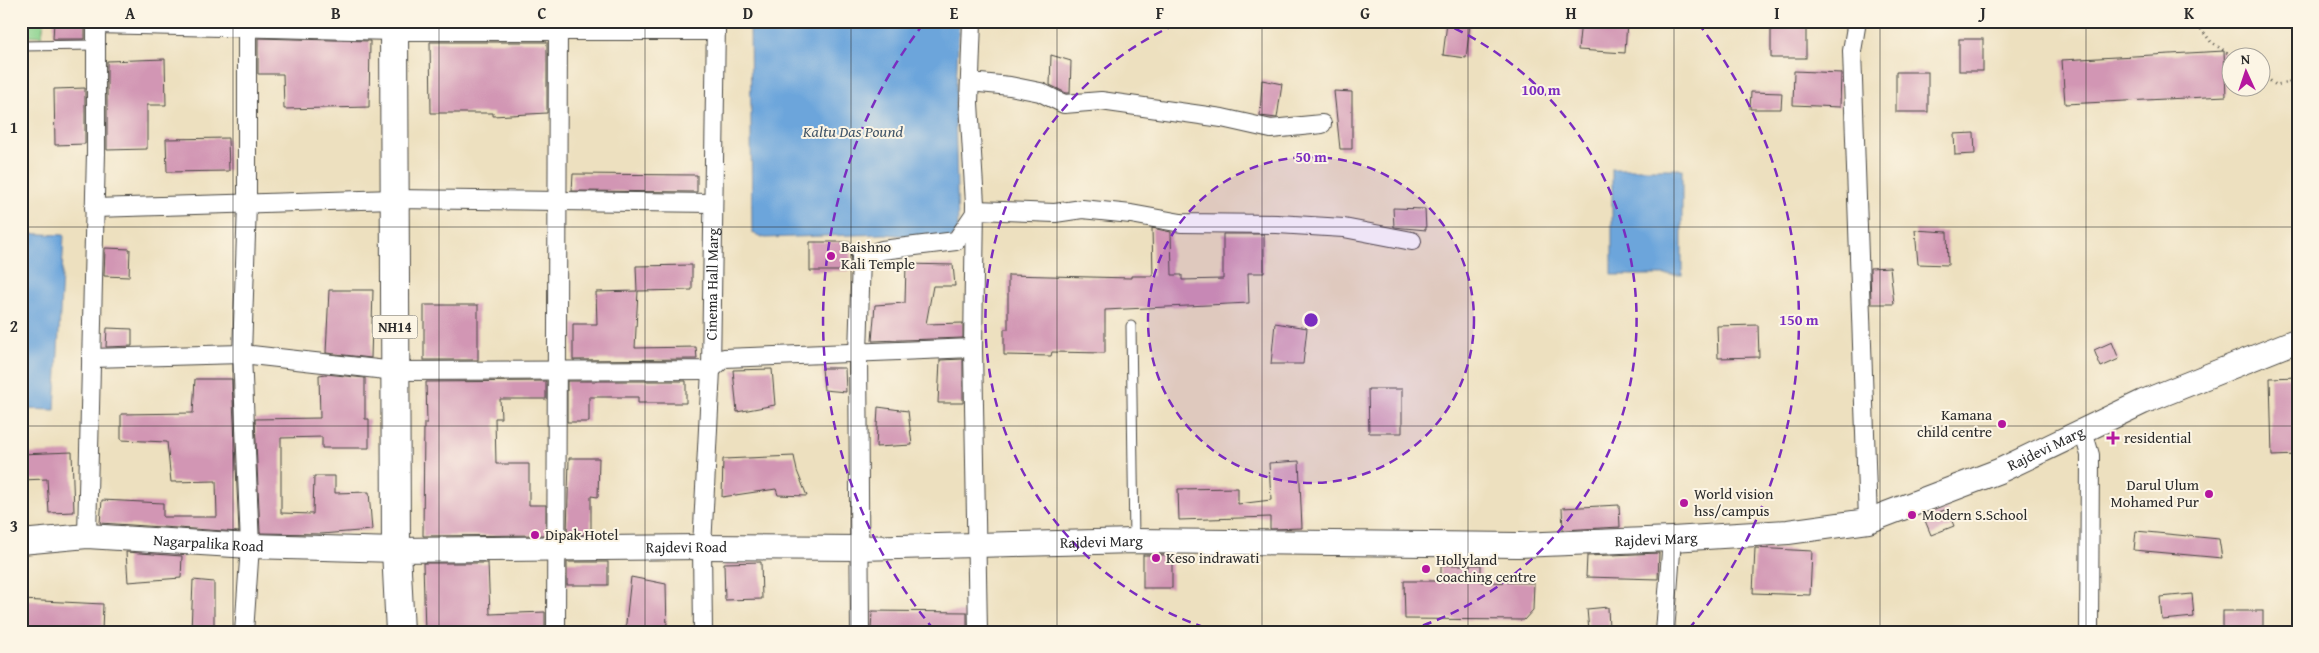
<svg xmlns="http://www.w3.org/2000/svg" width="2319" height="653" font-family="'Gentium Book Plus',serif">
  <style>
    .green { fill: #89d28d; stroke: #5a7e5c }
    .water { fill: #6ca5db; stroke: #4c6883 }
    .building { fill: #d296b4 }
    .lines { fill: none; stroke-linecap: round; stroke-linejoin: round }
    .service-casing { stroke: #484641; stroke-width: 11 }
    .minor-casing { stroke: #484641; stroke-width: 20 }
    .secondary-casing { stroke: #484641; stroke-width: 26 }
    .primary-casing { stroke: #484641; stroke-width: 30 }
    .path { stroke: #484641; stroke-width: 3; stroke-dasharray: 1 4; stroke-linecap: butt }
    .service { stroke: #fff; stroke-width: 9 }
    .minor { stroke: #fff; stroke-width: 18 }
    .secondary { stroke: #fff; stroke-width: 24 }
    .primary { stroke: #fff; stroke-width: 28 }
    .grid { fill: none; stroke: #2b2b2b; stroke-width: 1; stroke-opacity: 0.55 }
    .ring { fill: none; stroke: #7b2cbf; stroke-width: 2.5; stroke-dasharray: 9 6 }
    .poi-dot { fill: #b5179e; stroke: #fcf5e5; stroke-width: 2 }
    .labels { text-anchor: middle; stroke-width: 4; stroke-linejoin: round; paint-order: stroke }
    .shield { fill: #fcf5e5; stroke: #6a6863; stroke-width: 1 }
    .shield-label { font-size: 14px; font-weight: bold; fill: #2b2b2b }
    .poi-label { font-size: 15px; fill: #2b2b2b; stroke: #fcf5e5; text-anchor: start }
    .street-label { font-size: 15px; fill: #2b2b2b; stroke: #fcf5e5 }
    .water-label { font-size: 16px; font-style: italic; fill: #425669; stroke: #fcf5e5 }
    .centre { fill: #7b2cbf; stroke: #fcf5e5; stroke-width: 2.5 }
    .ring-label { font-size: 15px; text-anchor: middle; font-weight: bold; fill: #7b2cbf; stroke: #fcf5e5; stroke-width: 4; stroke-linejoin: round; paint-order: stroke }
    .neatline { fill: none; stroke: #2b2b2b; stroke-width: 2 }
    .grid-label { font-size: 16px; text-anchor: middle; font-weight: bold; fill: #2b2b2b }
  </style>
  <rect width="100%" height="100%" fill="#fcf5e5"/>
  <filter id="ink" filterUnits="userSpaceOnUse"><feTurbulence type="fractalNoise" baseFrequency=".02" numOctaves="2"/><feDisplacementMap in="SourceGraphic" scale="10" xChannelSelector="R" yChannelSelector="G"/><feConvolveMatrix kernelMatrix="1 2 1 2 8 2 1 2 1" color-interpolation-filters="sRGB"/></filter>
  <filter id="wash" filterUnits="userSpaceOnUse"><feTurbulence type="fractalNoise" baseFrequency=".0096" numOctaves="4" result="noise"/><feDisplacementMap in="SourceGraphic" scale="20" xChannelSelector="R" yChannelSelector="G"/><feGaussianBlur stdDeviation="1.12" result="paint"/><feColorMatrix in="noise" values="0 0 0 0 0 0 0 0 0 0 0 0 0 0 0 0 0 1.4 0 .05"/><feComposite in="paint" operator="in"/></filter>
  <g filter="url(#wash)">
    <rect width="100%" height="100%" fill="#ede0bf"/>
    <path class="green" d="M21,21H44L42,36L21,35Z"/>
    <g class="water">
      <path d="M750,21H959L955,112L958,229L950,240L885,234L765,238L752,233Z"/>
      <rect x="1612" y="169" width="70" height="106"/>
      <path d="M21,233L64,235L55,410L21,409Z"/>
    </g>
    <g id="blocks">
      <g class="building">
        <path d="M54,21H85V39H53Z"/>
        <path d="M1581,21H1627L1625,53L1578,50Z"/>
        <rect x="1771" y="21" width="35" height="37"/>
        <path d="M1447,23L1470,25L1466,58L1443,55Z"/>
        <path d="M258,38L370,41L369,107L284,109L283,74H258Z"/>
        <rect x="1959" y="39" width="24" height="32"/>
        <path d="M430,42H547V113L493,116V113H431Z"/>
        <path d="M2224,51L2226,96L2065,104L2062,60Z"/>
        <path d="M1051,55L1071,61L1070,93H1066L1050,85Z"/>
        <path d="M165,59L166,105H147V149L107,150V61Z"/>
        <path d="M1794,71L1841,73L1840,107L1793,105Z"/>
        <rect x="1896" y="72" width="32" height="40"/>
        <path d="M1262,80L1282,84L1277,118L1260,116Z"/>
        <path d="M85,88V144L55,145L54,89Z"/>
        <path d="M1334,91L1352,92V149H1340Z"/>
        <path d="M1751,92L1782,93L1781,109H1750Z"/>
        <path d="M1974,133L1975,154L1955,155L1954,134Z"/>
        <path d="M228,138L229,171L167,172L166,139Z"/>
        <path d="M573,174L697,175V192L572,191Z"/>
        <path d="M1393,208L1425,209L1426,230L1394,227Z"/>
        <path d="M1152,228L1171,232L1172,275H1182V280L1223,279V234H1264V273H1248L1249,303L1105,310V353L1052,352L1051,356L1004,355V329H1008V275L1131,278V276H1153Z"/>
        <path d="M1915,230L1947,232L1948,265L1918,264Z"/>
        <path d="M810,242H851L850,271H810Z"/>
        <path d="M105,248L130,249L129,277L104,276Z"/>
        <path d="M906,264L953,265L955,286H933L926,324L963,323V338L872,341L875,305L905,303Z"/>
        <path d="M692,265V290L638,291L635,348L696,347L697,359L573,360V324H597L596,292L637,291L636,266Z"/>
        <path d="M1890,267L1894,304H1871L1870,268Z"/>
        <path d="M329,290H373L371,358L326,353Z"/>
        <rect x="424" y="305" width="54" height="55"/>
        <path d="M1275,323L1307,328L1303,364H1271Z"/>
        <path d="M1758,325L1759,357L1718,358L1717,326Z"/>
        <path d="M107,328L132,329V346L106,347Z"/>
        <path d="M2112,342L2119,359L2101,367L2094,350Z"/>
        <path d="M963,359V403H938L940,360Z"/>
        <path d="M822,368H845L846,392L824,390Z"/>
        <path d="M772,369L775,405L737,412L733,370Z"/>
        <path d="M326,374L365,378V419H369V448H322V437L281,438V513L313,514L314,476H335V493L369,492L372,530L321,534L260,533L255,419L320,418L319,375Z"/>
        <path d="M2298,377V455L2272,456L2270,378Z"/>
        <path d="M195,379H232L239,532L100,523L102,500L163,503V517H217L216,481L171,482L167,442L121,440V414L193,413Z"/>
        <path d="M546,381V399H500L501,418H495L496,464H529V505H546V535L423,536L424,423H427L426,382Z"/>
        <path d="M567,381H686V403H638V397H589V422H567Z"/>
        <path d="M1368,389H1402V433H1369Z"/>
        <path d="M878,407L908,411L912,445L876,447Z"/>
        <path d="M72,452L74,512L49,513L47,479L21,480V454Z"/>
        <path d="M794,456L797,471L807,496L778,495L776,489L722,497L723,459Z"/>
        <path d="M569,458H599L598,497L591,496V534L567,535Z"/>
        <path d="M1299,461L1302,528L1270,529V517L1179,520L1178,489L1238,488V504L1271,500L1269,463Z"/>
        <path d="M1619,505L1620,527L1563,530L1562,508Z"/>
        <path d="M1947,509L1954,526L1931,535L1924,518Z"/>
        <path d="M2136,531L2219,539L2222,558L2134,550Z"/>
        <path d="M1755,548L1812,551L1810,595L1753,593Z"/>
        <path d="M126,552L182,556L181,578L128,582Z"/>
        <path d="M1659,553L1658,579L1586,577L1587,556Z"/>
        <rect x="1143" y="555" width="29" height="33"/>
        <rect x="567" y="562" width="41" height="23"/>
        <path d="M761,562L762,599L725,600L724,563Z"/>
        <path d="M423,563H488L490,614L545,612V632H425Z"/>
        <path d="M1441,565H1481V582L1534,583L1533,610L1524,620L1405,619L1404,581H1441Z"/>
        <path d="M631,577L666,584L667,632H625Z"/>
        <path d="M193,580L214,582V632H191Z"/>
        <path d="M2192,594L2194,617L2162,620L2160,597Z"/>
        <path d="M21,600L103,604L102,632H21Z"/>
        <path d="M1608,607L1609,629L1589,631L1587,609Z"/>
        <path d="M872,611L967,612V632L871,631Z"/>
        <rect x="2223" y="611" width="40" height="21"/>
      </g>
    </g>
  </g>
  <g filter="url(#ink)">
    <use href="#blocks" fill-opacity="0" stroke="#484641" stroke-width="1"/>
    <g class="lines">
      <defs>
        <g id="service">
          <path d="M21,46L95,45"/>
          <path d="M1131,326L1134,541"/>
        </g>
        <g id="minor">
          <path d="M972,21L969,103L975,204L973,348L978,632"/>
          <path d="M1857,21L1852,51L1868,521"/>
          <path d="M96,24L394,31H716"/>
          <path d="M970,82L1010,86L1040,92L1064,104L1101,101L1222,118L1271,129L1322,124"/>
          <path d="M94,208L394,199L713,203"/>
          <path d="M975,210L1055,213L1082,209L1131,214L1181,223L1277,224L1344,228L1412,241"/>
          <path d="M91,358L242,354L395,371L711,370L724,358L973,348"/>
          <path d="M2083,431L2090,455L2089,632"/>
          <path d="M87,536L96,152V21"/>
          <path d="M244,632L250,546L242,354L247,204V21"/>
          <path d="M556,632L558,21"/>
          <path id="s1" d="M703,632L702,547L711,370L716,21"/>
          <path d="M860,632L858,353L861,257L882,250L956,241L975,213"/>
          <path d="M1665,632L1672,539"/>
        </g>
        <g id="secondary">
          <path id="s2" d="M21,542L87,536L250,546L396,550L702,547L859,548L1134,541L1518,545L1672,539L1788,532L1868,521L1999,471L2143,402L2298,340"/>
        </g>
        <path id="primary" d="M394,21L396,550L400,632"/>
      </defs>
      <use href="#service" class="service-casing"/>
      <use href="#minor" class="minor-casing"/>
      <use href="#secondary" class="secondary-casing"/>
      <use href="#primary" class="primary-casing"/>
      <g class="path">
        <path d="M2195,21L2211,42L2235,58"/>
        <path d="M2262,75L2276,85L2298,80"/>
      </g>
      <use href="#service" class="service"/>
      <use href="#minor" class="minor"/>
      <use href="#secondary" class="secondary"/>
      <use href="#primary" class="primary"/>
    </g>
  </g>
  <path class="grid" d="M233,21V632M439,21V632M645,21V632M851,21V632M1057,21V632M1262,21V632M1468,21V632M1674,21V632M1880,21V632M2086,21V632M21,227H2298M21,426H2298"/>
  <circle cx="1311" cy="320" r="163" fill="#7b2cbf" fill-opacity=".12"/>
  <g class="ring">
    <circle cx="1311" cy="320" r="163"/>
    <path d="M1219 632A325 325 0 0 1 1181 22M1441 22A325 325 0 0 1 1403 632"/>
    <path d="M934 630A488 488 0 0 1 924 23M1698 23A488 488 0 0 1 1688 630"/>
  </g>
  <g class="poi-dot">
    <circle cx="831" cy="256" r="5"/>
    <circle cx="2002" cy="424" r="5"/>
    <path d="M2110.5 430.5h5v5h5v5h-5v5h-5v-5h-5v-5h5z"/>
    <circle cx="2209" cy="494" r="5"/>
    <circle cx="1684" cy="503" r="5"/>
    <circle cx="1912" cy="515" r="5"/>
    <circle cx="535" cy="535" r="5"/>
    <circle cx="1156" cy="558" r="5"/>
    <circle cx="1426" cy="569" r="5"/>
  </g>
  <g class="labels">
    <rect class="shield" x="372.5" y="315.5" width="45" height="23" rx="4"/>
    <g class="shield-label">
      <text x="395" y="332">NH14</text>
    </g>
    <g class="poi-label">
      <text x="841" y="252">Baishno<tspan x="841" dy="17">Kali Temple</tspan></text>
      <text x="1992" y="420" text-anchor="end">Kamana<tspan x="1992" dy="17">child centre</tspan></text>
      <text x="2124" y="443">residential</text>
      <text x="2199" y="490" text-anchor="end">Darul Ulum<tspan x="2199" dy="17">Mohamed Pur</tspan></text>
      <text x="1694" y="499">World vision<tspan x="1694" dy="17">hss/campus</tspan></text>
      <text x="1922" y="520">Modern S.School</text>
      <text x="545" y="540">Dipak Hotel</text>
      <text x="1166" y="563">Keso indrawati</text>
      <text x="1436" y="565">Hollyland<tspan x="1436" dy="17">coaching centre</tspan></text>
    </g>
    <g class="street-label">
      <text dy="5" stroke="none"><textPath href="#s1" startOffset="348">Cinema Hall Marg</textPath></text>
      <text dy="5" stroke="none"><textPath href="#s2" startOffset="2041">Rajdevi Marg</textPath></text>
      <text dy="5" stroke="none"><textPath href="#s2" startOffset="1636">Rajdevi Marg</textPath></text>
      <text dy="5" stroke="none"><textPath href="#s2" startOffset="1081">Rajdevi Marg</textPath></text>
      <text dy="5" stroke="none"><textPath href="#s2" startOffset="188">Nagarpalika Road</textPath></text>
      <text dy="5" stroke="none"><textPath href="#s2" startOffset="666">Rajdevi Road</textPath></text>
    </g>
    <g class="water-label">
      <text x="853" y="137">Kaltu Das Pound</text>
    </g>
  </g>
  <circle cx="1311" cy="320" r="8" class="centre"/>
  <g class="ring-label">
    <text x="1541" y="95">100 m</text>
    <text x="1311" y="162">50 m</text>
    <text x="1799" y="325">150 m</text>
  </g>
  <rect width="2319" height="653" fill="none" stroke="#fcf5e5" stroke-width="55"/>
  <g transform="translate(2246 72) rotate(357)"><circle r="24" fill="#fcf5e5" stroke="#a8a49b"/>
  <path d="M0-4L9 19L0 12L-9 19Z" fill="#b5179e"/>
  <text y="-8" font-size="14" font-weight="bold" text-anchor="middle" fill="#2b2b2b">N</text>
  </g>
  <rect x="28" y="28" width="2264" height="598" class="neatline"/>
  <g class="grid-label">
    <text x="130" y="19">A</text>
    <text x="336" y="19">B</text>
    <text x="542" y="19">C</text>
    <text x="748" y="19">D</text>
    <text x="954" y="19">E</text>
    <text x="1160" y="19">F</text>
    <text x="1365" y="19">G</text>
    <text x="1571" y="19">H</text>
    <text x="1777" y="19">I</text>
    <text x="1983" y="19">J</text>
    <text x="2189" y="19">K</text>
    <text x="14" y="133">1</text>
    <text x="14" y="332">2</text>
    <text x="14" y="532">3</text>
  </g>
</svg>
